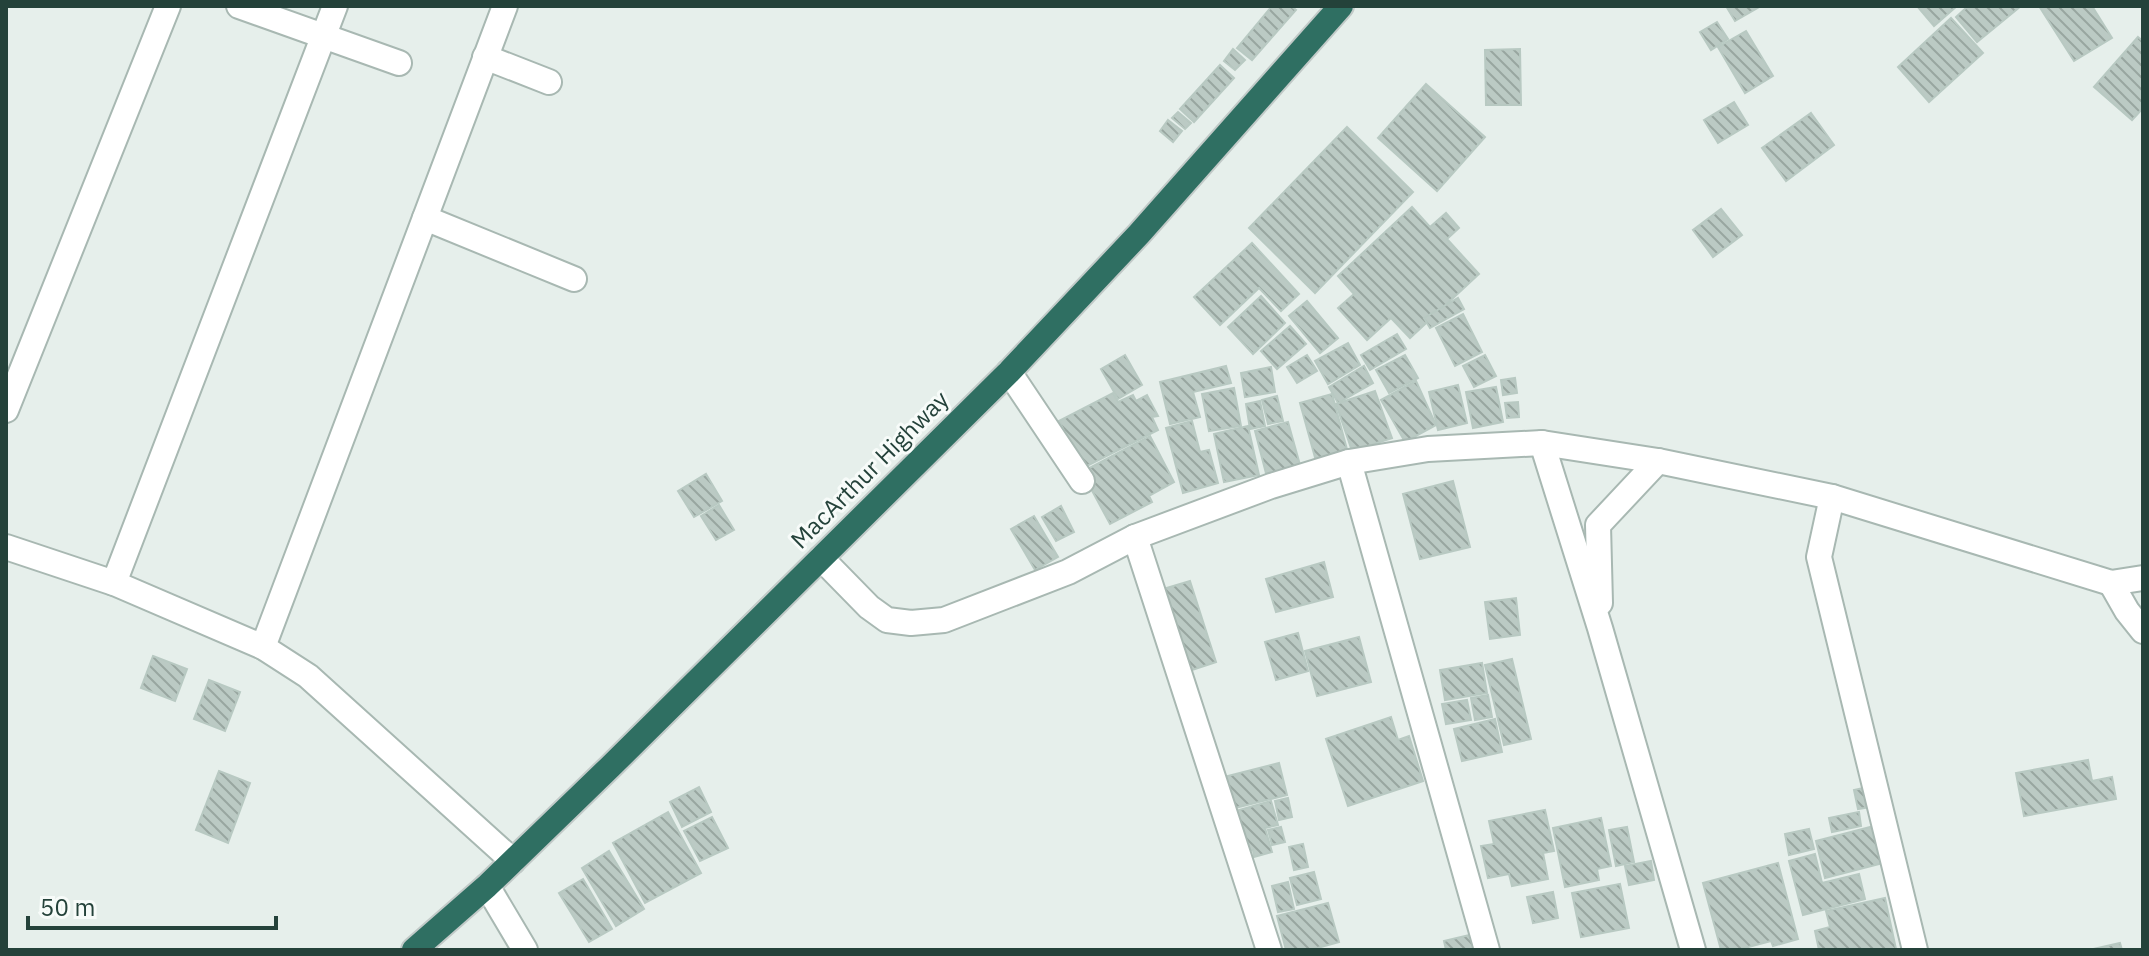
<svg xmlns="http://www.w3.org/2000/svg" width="2149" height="956" font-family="'IBM Plex Sans',sans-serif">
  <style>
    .building { fill: url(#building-back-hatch); stroke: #b8c9c2; stroke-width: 2 }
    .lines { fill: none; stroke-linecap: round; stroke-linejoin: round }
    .minor-casing { stroke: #a8b8b2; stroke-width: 28 }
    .highway-casing { stroke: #c2cac8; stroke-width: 28 }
    .minor { stroke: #fff; stroke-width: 24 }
    .highway { stroke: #2f6f62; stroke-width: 24 }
    .labels { text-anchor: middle; stroke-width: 6; stroke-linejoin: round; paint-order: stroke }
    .street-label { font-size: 24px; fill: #24423a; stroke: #f7fbf9 }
  </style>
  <defs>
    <pattern id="building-back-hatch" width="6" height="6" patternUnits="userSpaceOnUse" patternTransform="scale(2)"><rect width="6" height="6" fill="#bbcac4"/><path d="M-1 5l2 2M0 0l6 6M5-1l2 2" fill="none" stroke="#98a6a0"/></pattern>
  </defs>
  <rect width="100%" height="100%" fill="#e6efeb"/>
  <g class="building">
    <path d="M1272,6H1291L1296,10L1252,60L1237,48Z"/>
    <path d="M1726,6H1761L1735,21Z"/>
    <path d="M1917,6H1957L1934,26Z"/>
    <path d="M1968,6H2021L1977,42L1956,17Z"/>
    <path d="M2039,6H2092L2112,38L2074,61Z"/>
    <path d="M1951,18L1983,53L1929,102L1898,67Z"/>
    <path d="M1717,22L1728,39L1711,50L1700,32Z"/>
    <path d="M1746,31L1773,76L1745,93L1718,47Z"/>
    <path d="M2138,37L2143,41V108L2132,120L2094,87Z"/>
    <path d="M1233,49L1245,60L1235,70L1224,61Z"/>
    <path d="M1520,49L1521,105H1486L1485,50Z"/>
    <path d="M1220,65L1234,78L1194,122L1180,109Z"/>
    <path d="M1426,84L1485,137L1437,191L1378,138Z"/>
    <path d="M1734,102L1748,125L1718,143L1704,120Z"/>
    <path d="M1178,112L1191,123L1185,129L1172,118Z"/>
    <path d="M1811,113L1834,145L1786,181L1762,148Z"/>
    <path d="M1168,120L1182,131L1173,142L1160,131Z"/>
    <path d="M1347,127L1413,192L1315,293L1249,228Z"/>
    <path d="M1412,207L1430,227L1446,213L1459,228L1447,239L1479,274L1410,338L1391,318L1367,340L1338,308L1354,294L1338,276Z"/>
    <path d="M1721,209L1742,235L1713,257L1693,230Z"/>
    <path d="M1252,243L1299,294L1281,311L1259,288L1220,325L1194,297Z"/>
    <path d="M1261,296L1285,323L1253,354L1228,327Z"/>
    <path d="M1458,298L1464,309L1430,328L1424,318Z"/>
    <path d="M1307,301L1338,338L1320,353L1289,316Z"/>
    <path d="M1463,314L1482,352L1455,366L1436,328Z"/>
    <path d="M1290,326L1306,344L1277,369L1261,351Z"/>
    <path d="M1397,334L1406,349L1370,370L1361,355Z"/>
    <path d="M1348,343L1360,365L1328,384L1315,361Z"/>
    <path d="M1125,355L1142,385L1118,399L1101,369Z"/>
    <path d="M1307,355L1317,371L1297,383L1287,367Z"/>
    <path d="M1405,355L1418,378L1389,393L1376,370Z"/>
    <path d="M1485,355L1496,376L1474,387L1463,366Z"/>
    <path d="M1226,366L1231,383L1193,392L1200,417L1170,424L1160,382Z"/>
    <path d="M1364,366L1373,383L1338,403L1329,387Z"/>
    <path d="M1271,367L1275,392L1245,397L1241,373Z"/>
    <path d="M1515,378L1517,393L1503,395L1501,380Z"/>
    <path d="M1416,381L1436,425L1405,442L1381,400Z"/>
    <path d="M1458,385L1467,423L1438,430L1429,392Z"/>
    <path d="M1496,387L1503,422L1473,428L1466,392Z"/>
    <path d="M1234,388L1241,426L1209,431L1202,394Z"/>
    <path d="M1375,391L1392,438L1352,451L1336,404Z"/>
    <path d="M1113,393L1118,402L1133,395L1136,401L1147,395L1158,416L1152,417L1158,430L1083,468L1059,421Z"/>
    <path d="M1332,394L1348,453L1316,461L1300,403Z"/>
    <path d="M1277,396L1283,421L1268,424L1262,400Z"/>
    <path d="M1260,401L1265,426L1250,429L1246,404Z"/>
    <path d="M1518,402L1519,417L1507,418L1505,403Z"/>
    <path d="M1192,421L1200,452L1209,450L1218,483L1183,493L1166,428Z"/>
    <path d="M1288,422L1302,472L1268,481L1255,431Z"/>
    <path d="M1248,426L1259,475L1224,482L1214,434Z"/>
    <path d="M1150,436L1174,482L1149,496L1152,502L1110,524L1082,472Z"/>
    <path d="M706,474L722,501L694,517L678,491Z"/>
    <path d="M1453,481L1470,547L1420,559L1403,494Z"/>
    <path d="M719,505L734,530L716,540L701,516Z"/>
    <path d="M1061,506L1074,532L1056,541L1042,517Z"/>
    <path d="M1034,516L1058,557L1035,570L1011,529Z"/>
    <path d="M1324,562L1333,597L1276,612L1266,579Z"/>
    <path d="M1190,581L1216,662L1186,672L1160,590Z"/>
    <path d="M1516,598L1520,635L1490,639L1485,602Z"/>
    <path d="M1298,633L1308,671L1276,680L1265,642Z"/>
    <path d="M1359,637L1371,682L1317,696L1305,651Z"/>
    <path d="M153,656L187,669L175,701L141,688Z"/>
    <path d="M1512,659L1531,739L1504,745L1485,665Z"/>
    <path d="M1482,663L1487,693L1445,700L1440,670Z"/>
    <path d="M209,680L240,692L225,731L194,719Z"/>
    <path d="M1488,695L1492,717L1475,720L1471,698Z"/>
    <path d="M1467,700L1471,720L1446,724L1442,704Z"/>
    <path d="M1391,717L1398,740L1409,736L1423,781L1348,806L1326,739Z"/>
    <path d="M1495,719L1502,752L1462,761L1454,729Z"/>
    <path d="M2088,760L2092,781L2112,777L2116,799L2024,816L2016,773Z"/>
    <path d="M1279,763L1287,795L1231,809L1224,777Z"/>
    <path d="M219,771L250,783L228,843L196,830Z"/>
    <path d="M699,787L711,812L682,827L670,802Z"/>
    <path d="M1868,787L1871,807L1858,809L1854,790Z"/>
    <path d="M1288,798L1292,817L1279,820L1275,801Z"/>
    <path d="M1271,801L1278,825L1265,828L1272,852L1254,857L1253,850L1240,853L1229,813Z"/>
    <path d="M1545,810L1554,851L1543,853L1548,879L1512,886L1509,874L1488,878L1481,846L1494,844L1489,821Z"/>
    <path d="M668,812L701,873L645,903L613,843Z"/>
    <path d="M1859,812L1861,826L1832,832L1829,818Z"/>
    <path d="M712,817L728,848L700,861L684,831Z"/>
    <path d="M1601,818L1611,866L1597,869L1599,880L1565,887L1553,828Z"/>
    <path d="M1874,826L1883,863L1825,878L1816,841Z"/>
    <path d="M1281,827L1285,842L1272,845L1268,830Z"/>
    <path d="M1627,827L1634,862L1616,866L1609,830Z"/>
    <path d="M1809,829L1814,849L1789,855L1785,834Z"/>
    <path d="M1303,844L1308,867L1294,870L1289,847Z"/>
    <path d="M609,851L644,909L616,926L582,868Z"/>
    <path d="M1815,854L1822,883L1859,874L1865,899L1803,915L1789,861Z"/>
    <path d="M1651,861L1654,880L1629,885L1625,866Z"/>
    <path d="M1778,863L1798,939L1773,946L1771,941L1737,950H1721L1703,883Z"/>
    <path d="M1314,872L1321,899L1297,905L1290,878Z"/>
    <path d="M583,879L612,929L589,942L559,893Z"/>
    <path d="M1288,882L1294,909L1278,912L1272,886Z"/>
    <path d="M1620,884L1629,928L1581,937L1572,893Z"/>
    <path d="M1553,892L1558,918L1533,923L1527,897Z"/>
    <path d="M1885,898L1896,949L1819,950L1815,931L1830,927L1826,911Z"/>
    <path d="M1328,903L1339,942L1310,950H1286L1277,916Z"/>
    <path d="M1478,933L1482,950H1446L1444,941Z"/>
    <path d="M2120,943L2122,950H2089Z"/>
  </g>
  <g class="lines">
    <defs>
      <g id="minor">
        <path d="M239,6L399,63"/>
        <path d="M485,57L549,82"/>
        <path d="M425,218L574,279"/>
        <path d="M1009,372L1082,481"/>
        <path d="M6,410L168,6"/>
        <path d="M1542,443L1600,628L1693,950"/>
        <path d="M1349,462L1487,950"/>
        <path d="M1832,497L1819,557L1915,950"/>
        <path d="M1135,537L1269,950"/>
        <path d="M6,547L114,583L263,647L308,676L513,861"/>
        <path d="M821,558L869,607L887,620L911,623L944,620L1068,572L1135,537L1271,486L1349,462L1428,449L1542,443L1658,461L1832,497L2111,583L2143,578"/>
        <path d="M114,583L335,6"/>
        <path d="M2111,583L2127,611L2143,631"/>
        <path d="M1600,603L1598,525L1658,461"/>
        <path d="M263,647L505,6"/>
        <path d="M487,886L525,950"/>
      </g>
      <path id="highway" d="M414,950L487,886L610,767L1009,372L1139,234L1341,6"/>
    </defs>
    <use href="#minor" class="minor-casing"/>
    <use href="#highway" class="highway-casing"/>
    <use href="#minor" class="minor"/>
    <use href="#highway" class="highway"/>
  </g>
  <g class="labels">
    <g class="street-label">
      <text transform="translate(870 470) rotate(-45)" y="8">MacArthur Highway</text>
    </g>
  </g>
  <rect width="2149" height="956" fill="none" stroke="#24423a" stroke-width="16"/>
  <path d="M28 916v12h248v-12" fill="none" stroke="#24423a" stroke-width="4"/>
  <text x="40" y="916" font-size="24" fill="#24423a" stroke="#f7fbf9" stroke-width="6" paint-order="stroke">50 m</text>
</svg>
